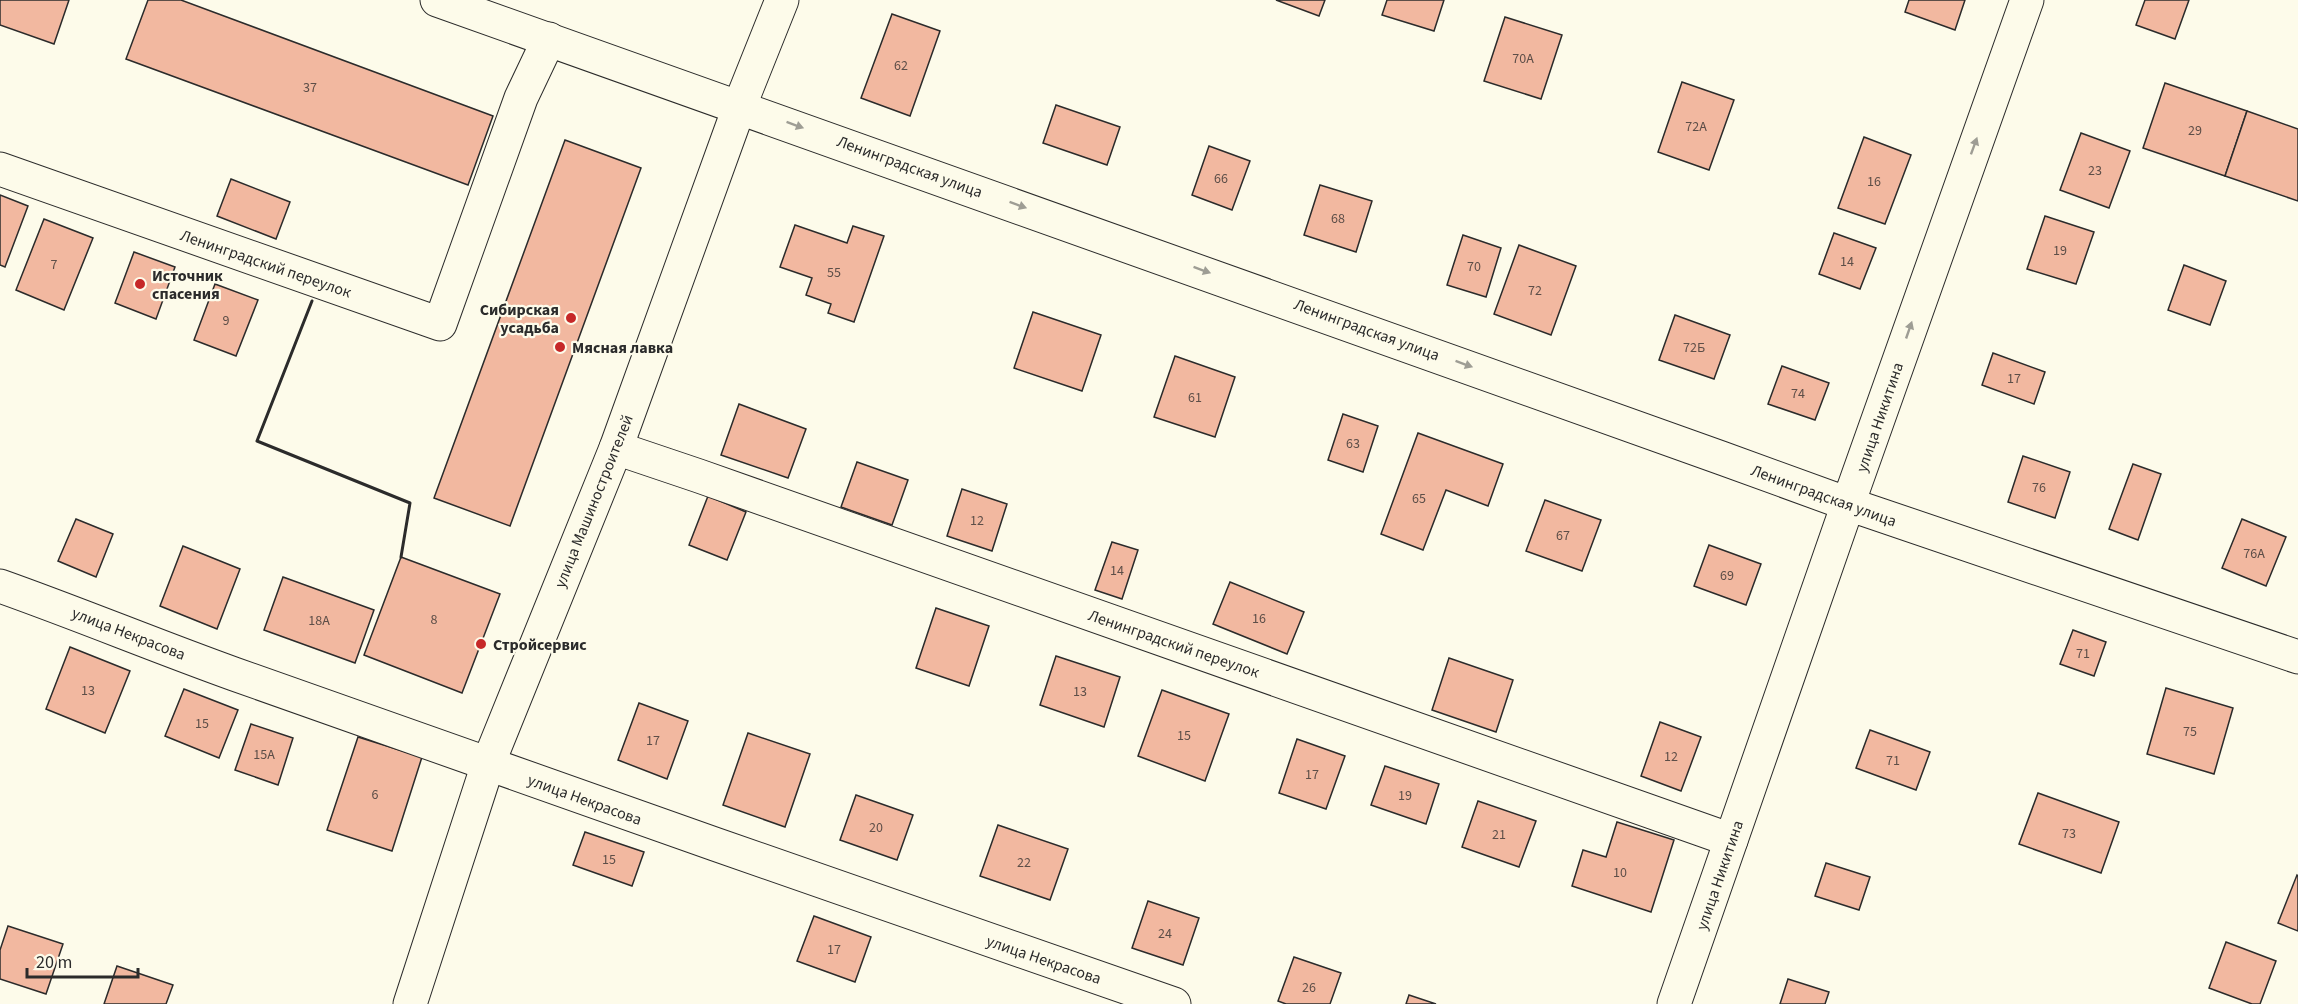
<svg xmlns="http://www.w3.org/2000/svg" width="2298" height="1004" font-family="'Source Sans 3',sans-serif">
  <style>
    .building { fill: #f2b8a0; stroke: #2b2b2b; stroke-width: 1.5 }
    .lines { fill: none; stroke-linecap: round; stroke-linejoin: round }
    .minor-casing { stroke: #2b2b2b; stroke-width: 35 }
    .tertiary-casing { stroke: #2b2b2b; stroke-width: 35 }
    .minor { stroke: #fdfbea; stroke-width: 33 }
    .tertiary { stroke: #fdfbea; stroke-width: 33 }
    .wall { stroke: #2b2b2b; stroke-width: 3 }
    .oneway { fill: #9e9d94 }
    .poi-dot { fill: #c62828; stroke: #fdfbea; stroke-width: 2 }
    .labels { text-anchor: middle; stroke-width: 4.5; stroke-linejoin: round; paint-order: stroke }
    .number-label { font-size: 14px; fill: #5d4e48 }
    .street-label { font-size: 16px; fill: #2b2b2b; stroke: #fdfbea }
    .poi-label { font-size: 16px; font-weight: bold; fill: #2b2b2b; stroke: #fdfbea; text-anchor: start }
  </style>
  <rect width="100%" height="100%" fill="#fdfbea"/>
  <g class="building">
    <path d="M0,0H69L54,44L0,25Z"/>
    <path d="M148,0H181L493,116L468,185L126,59Z"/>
    <path d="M1276,0H1325L1319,16Z"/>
    <path d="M1387,0H1444L1434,31L1382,15Z"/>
    <path d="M1909,0H1965L1955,30L1905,12Z"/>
    <path d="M2145,0H2189L2175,39L2136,25Z"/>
    <path d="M892,14L940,31L910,116L861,98Z"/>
    <path d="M1505,17L1562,35L1541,99L1484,81Z"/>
    <path d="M1682,82L1734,100L1709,170L1658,152Z"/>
    <path d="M2165,83L2247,111L2225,176L2143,148Z"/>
    <path d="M1056,105L1120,127L1107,165L1043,143Z"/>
    <path d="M2247,111L2298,129V201L2225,176Z"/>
    <path d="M2081,133L2130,151L2109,208L2060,190Z"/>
    <path d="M1864,137L1911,155L1885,224L1838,208Z"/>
    <path d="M565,140L641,168L510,526L434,498Z"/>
    <path d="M1209,146L1250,161L1232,210L1192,195Z"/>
    <path d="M231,179L290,202L276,239L217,216Z"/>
    <path d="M1320,185L1372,201L1356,252L1304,235Z"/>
    <path d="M0,195L28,206L5,267L0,265Z"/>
    <path d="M2045,216L2094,232L2076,284L2027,269Z"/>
    <path d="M44,219L93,238L64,310L16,290Z"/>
    <path d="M795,225L847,243L853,226L884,236L854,322L828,313L831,304L806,295L812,278L780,267Z"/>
    <path d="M1834,233L1876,248L1860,289L1819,274Z"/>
    <path d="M1463,235L1501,248L1486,297L1447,285Z"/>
    <path d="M1519,245L1576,266L1551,335L1494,314Z"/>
    <path d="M134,252L175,267L156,319L115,303Z"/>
    <path d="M2184,265L2226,281L2210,325L2168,310Z"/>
    <path d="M215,284L258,300L236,356L194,340Z"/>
    <path d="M1033,312L1101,335L1082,391L1014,368Z"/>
    <path d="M1675,315L1730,335L1714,379L1659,360Z"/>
    <path d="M1993,353L2045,372L2034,404L1982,385Z"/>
    <path d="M1175,356L1235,377L1215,437L1154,417Z"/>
    <path d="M1782,366L1829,383L1815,420L1768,404Z"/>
    <path d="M739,404L806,429L788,478L721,455Z"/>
    <path d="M1343,414L1378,426L1363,472L1328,460Z"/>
    <path d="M1418,433L1503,464L1488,506L1446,490L1423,550L1381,534Z"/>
    <path d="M2023,456L2070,472L2055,518L2008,502Z"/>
    <path d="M857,462L908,480L892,525L841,507Z"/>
    <path d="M2133,464L2161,474L2138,540L2109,529Z"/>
    <path d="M962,489L1007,504L992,551L947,536Z"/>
    <path d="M708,496L746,512L727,560L689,545Z"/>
    <path d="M1545,500L1601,520L1582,571L1526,551Z"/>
    <path d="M76,519L113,534L96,577L58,561Z"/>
    <path d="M2242,519L2286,537L2266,586L2222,568Z"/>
    <path d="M1112,542L1138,550L1122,599L1095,590Z"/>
    <path d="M1709,545L1761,564L1746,605L1694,586Z"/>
    <path d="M183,546L240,569L217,629L160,606Z"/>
    <path d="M401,557L500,594L462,693L364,655Z"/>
    <path d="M283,577L374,610L355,663L264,630Z"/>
    <path d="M1230,582L1304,612L1287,654L1213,624Z"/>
    <path d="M936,608L989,626L969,686L916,668Z"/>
    <path d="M2073,630L2106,642L2094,676L2060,664Z"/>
    <path d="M70,647L130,671L105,733L46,709Z"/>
    <path d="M1056,656L1120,677L1104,727L1040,705Z"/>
    <path d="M1449,658L1513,680L1496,732L1432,710Z"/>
    <path d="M2166,688L2233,708L2214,774L2147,754Z"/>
    <path d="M184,689L238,710L219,758L165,736Z"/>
    <path d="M1162,690L1229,714L1205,781L1138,756Z"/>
    <path d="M639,703L688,721L667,779L618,760Z"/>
    <path d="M1660,722L1701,737L1681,791L1641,776Z"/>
    <path d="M251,724L293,738L278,785L235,770Z"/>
    <path d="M1870,730L1930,752L1916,790L1856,768Z"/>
    <path d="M748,733L810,754L785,827L723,805Z"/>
    <path d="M358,737L422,757L392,851L327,830Z"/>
    <path d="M1297,739L1345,756L1326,809L1279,793Z"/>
    <path d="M1385,766L1439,784L1426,824L1371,805Z"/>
    <path d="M2038,793L2119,822L2101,873L2019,844Z"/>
    <path d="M856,795L913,815L897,860L840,840Z"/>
    <path d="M1478,801L1536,821L1519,867L1462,847Z"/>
    <path d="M1617,822L1674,840L1651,912L1572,886L1583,850L1606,857Z"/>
    <path d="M998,825L1068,849L1050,900L980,876Z"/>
    <path d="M585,832L644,852L632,886L573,865Z"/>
    <path d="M1826,863L1870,877L1859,910L1815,896Z"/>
    <path d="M2297,875L2298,876V931L2278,923Z"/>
    <path d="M1148,901L1199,918L1183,965L1132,948Z"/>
    <path d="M814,916L871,937L855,982L797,961Z"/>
    <path d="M8,926L63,944L46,994L0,979V950Z"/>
    <path d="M2226,942L2276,961L2260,1004H2252L2209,988Z"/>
    <path d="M1294,957L1341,973L1330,1004H1286L1278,1001Z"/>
    <path d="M117,966L173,985L166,1004H104Z"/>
    <path d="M1788,979L1829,992L1825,1004H1780Z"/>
    <path d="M1409,995L1436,1004H1406Z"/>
  </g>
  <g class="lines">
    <defs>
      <g id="minor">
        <path d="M0,169L440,324L521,98L549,39"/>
        <path d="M616,448L699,476L1731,840"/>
        <path d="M0,586C79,614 156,646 234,674C547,786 860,895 1174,1004"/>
        <path d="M1674,1004L1848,504L2298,657"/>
      </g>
      <g id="tertiary">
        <path d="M437,0C909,165 1379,333 1848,504L2027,0"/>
        <path d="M410,1004L488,764L616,448L740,105L782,0"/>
      </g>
    </defs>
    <use href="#minor" class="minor-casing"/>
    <use href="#tertiary" class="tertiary-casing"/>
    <use href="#minor" class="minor"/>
    <use href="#tertiary" class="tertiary"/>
    <path class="wall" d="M312,301L257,441L410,503L401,557"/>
  </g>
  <defs><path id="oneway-solid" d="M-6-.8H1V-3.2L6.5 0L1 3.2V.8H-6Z" transform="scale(1.5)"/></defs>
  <g class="oneway">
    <use href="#oneway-solid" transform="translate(795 125) rotate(20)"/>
    <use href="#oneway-solid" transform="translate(1974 146) rotate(-70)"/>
    <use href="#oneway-solid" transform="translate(1018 205) rotate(20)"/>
    <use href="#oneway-solid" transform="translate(1202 270) rotate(20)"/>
    <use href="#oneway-solid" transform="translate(1909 330) rotate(-71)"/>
    <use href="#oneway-solid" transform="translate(1464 364) rotate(20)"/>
  </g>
  <g class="poi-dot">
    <circle cx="140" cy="284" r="6"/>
    <circle cx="571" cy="318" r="6"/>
    <circle cx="560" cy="347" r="6"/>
    <circle cx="481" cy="644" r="6"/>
  </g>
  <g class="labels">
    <g class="number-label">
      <text x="1523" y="63">70А</text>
      <text x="901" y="70">62</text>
      <text x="310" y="92">37</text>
      <text x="1696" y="131">72А</text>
      <text x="2195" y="135">29</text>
      <text x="2095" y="175">23</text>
      <text x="1221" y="183">66</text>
      <text x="1874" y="186">16</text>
      <text x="1338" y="223">68</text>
      <text x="2060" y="255">19</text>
      <text x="1847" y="266">14</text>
      <text x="54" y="269">7</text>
      <text x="1474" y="271">70</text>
      <text x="834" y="277">55</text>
      <text x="1535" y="295">72</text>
      <text x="226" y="325">9</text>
      <text x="1694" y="352">72Б</text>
      <text x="2014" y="383">17</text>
      <text x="1798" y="398">74</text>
      <text x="1195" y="402">61</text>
      <text x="1353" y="448">63</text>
      <text x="2039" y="492">76</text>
      <text x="1419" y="503">65</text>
      <text x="977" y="525">12</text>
      <text x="1563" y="540">67</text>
      <text x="2254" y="558">76А</text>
      <text x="1117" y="575">14</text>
      <text x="1727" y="580">69</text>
      <text x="1259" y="623">16</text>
      <text x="434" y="624">8</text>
      <text x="319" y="625">18А</text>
      <text x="2083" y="658">71</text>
      <text x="88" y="695">13</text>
      <text x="1080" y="696">13</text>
      <text x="202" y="728">15</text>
      <text x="2190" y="736">75</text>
      <text x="1184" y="740">15</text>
      <text x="653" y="745">17</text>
      <text x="264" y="759">15А</text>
      <text x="1671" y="761">12</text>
      <text x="1893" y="765">71</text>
      <text x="1312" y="779">17</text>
      <text x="375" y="799">6</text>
      <text x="1405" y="800">19</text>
      <text x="876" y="832">20</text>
      <text x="2069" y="838">73</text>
      <text x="1499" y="839">21</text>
      <text x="609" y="864">15</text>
      <text x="1024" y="867">22</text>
      <text x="1620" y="877">10</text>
      <text x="1165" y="938">24</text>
      <text x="834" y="954">17</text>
      <text x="1309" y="992">26</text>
    </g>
    <g class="street-label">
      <text transform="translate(910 166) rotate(20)" y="6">Ленинградская улица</text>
      <text transform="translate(266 263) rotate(19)" y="6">Ленинградский переулок</text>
      <text transform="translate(1367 329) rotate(20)" y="6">Ленинградская улица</text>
      <text transform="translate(1879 417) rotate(-71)" y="6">улица Никитина</text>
      <text transform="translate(1824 495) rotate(20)" y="6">Ленинградская улица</text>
      <text transform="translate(593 501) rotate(-68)" y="6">улица Машиностроителей</text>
      <text transform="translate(129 633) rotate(21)" y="6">улица Некрасова</text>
      <text transform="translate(1174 643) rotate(19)" y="6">Ленинградский переулок</text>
      <text transform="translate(585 799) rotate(20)" y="6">улица Некрасова</text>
      <text transform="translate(1719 875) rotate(-71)" y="6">улица Никитина</text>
      <text transform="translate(1044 959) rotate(19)" y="6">улица Некрасова</text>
    </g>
    <g class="poi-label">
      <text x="152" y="281">Источник<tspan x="152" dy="18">спасения</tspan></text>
      <text x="559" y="315" text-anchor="end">Сибирская<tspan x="559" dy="18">усадьба</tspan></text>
      <text x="572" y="353">Мясная лавка</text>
      <text x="493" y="650">Стройсервис</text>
    </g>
  </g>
  <path d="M27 968v9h111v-9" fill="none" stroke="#2b2b2b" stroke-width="3"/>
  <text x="36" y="968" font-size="18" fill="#2b2b2b" stroke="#fdfbea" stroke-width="4.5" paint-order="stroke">20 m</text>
</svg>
